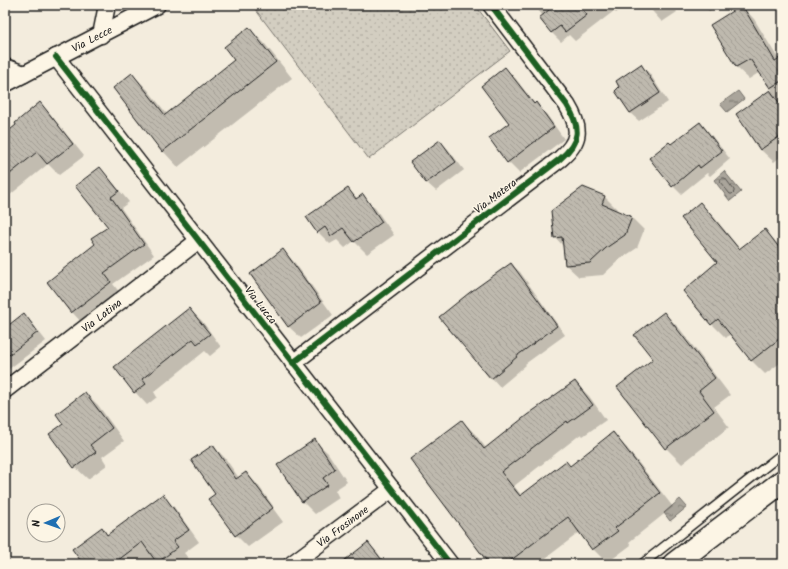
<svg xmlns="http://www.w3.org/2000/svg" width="788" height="569" font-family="Kalam,sans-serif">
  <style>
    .grass { fill: url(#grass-dots); stroke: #78756e }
    .water { fill: url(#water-ripples); stroke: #716e68 }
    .shadow { fill: #0003 }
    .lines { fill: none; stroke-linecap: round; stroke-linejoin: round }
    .shore { stroke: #55534f; stroke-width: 1 }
    .building { fill: url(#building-back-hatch); stroke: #1c1c1c }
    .lane-casing { stroke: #1c1c1c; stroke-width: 11 }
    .street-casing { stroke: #1c1c1c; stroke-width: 19 }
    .secondary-casing { stroke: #1c1c1c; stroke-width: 25 }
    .lane { stroke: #fcf5e5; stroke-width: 8 }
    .street { stroke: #fcf5e5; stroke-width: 16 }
    .secondary { stroke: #fcf5e5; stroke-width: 22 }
    .cycleway-casing { stroke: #fcf5e5; stroke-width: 8 }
    .cycleway { stroke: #1b5e20; stroke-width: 6 }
    .labels { text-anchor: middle; stroke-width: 3; stroke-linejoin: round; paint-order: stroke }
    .street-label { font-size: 11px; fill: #1c1c1c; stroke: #fcf5e5 }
  </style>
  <defs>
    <pattern id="grass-dots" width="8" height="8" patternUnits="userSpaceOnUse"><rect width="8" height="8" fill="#d3cec1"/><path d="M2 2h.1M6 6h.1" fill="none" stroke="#b5b0a5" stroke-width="1.8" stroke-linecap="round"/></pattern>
    <pattern id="water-ripples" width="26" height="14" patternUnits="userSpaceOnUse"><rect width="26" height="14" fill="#aaa59b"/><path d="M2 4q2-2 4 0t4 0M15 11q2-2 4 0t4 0" fill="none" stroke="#8a867e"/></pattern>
    <pattern id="building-back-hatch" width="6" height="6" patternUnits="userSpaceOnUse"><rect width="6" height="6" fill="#beb9ae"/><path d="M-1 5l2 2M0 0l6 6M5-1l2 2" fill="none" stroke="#a39e95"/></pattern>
  </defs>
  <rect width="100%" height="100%" fill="#f3ecdd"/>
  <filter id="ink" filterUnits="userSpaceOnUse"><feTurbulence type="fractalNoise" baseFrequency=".025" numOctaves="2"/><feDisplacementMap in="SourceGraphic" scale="8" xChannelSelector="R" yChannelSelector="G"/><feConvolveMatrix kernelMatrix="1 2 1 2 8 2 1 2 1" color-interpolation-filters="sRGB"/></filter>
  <g filter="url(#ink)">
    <path class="grass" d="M252,5H475L510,51L369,159Z"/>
    <g class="water">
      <path d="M738,91L744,99L727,112L720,104Z"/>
      <path d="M724,171L741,192L730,201L714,180Z"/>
      <path d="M680,499L687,507L670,521L664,513Z"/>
    </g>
    <g class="shadow">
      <path d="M534,5H553L554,7L557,5H626L616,13L614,11L575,41L569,35L561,42L551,32L543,16Z"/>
      <path d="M648,5H672L677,12L662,22L653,12Z"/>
      <path d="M703,5H719L709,11Z"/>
      <path d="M742,6L754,19L779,60L783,57V155L774,162L761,150L737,114L772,90L760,72L749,79L736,67Z"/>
      <path d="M249,28L265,44L292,78L178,167L163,151L132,74L148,90L167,114L236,61Z"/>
      <path d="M641,65L650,74L668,102L639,121L630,113L616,91Z"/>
      <path d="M505,68L516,79L535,104L547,115L564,139L519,173L508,162L510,123Z"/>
      <path d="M40,103L51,115L84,156L59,175L48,164L5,199V135Z"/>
      <path d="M700,123L708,131L730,159L710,176L707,173L681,194L673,186Z"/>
      <path d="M440,141L448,149L464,170L436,191L427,183L412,162Z"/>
      <path d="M100,168L110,179L129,202L121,208L154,255L113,284L120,293L82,323L72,312L109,227Z"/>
      <path d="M583,188L605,197L617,209L616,211L632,218L644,230L637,248L619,260L603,275L579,277L566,265L564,247L555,237Z"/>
      <path d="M348,189L358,199L363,196L375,208L394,235L367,254L354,241L345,248L337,240L330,244L318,232Z"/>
      <path d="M700,204L714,217L740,249L765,230L778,244L783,250V361L765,374L752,361L731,333L726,338L712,324L718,262Z"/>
      <path d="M283,251L295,263L333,315L301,338L288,326Z"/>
      <path d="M511,264L520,272L565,335L525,364L526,365L500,387L492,378Z"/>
      <path d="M189,309L202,321L221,347L210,356L205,351L154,392L157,397L147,405L135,392L115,367Z"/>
      <path d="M664,313L680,329L730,395L714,407L729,427L682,464L666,448L655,359Z"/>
      <path d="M24,315L32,323L46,341L5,372V329Z"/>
      <path d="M575,382L589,396L606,420L583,436L581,434L514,486L522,496L571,467L613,434L627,448L673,507L629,542L631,545L607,563L593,549L580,532L538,564H491L462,421L476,435L486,448Z"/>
      <path d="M85,393L98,405L124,441L102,457L107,465L88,479L75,467L65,424Z"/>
      <path d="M315,441L328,453L347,482L335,490L339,498L315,514L303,502L278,465Z"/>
      <path d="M213,446L225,458L239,478L246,473L258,485L273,506L272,507L283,522L248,547L236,535L210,499L216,495Z"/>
      <path d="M163,496L174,507L199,542L184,553L189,559L182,564H84L101,528L108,535Z"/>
      <path d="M368,543L377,552L386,564H351Z"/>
    </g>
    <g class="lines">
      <path class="shore" d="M723,178H725L734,190V192L732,194H730L720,182L721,179Z"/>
    </g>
    <g class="building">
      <path d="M555,5H579L587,15L565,32L560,26L551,33L539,18Z"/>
      <path d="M742,5L775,61L783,56V80L770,88L750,59L736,67L710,25Z"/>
      <path d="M249,27L276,62L162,152L113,88L132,73L165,115L234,60L224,47Z"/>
      <path d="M641,64L660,93L630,113L615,91L619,87L616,81Z"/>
      <path d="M505,67L534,104L536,102L554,127L507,163L489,138L509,123L481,86Z"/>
      <path d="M770,90L783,108V134L760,150L736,114Z"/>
      <path d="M40,102L73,144L47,164L37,152L5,178V134L16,125L15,123Z"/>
      <path d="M700,122L722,151L700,168L698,165L672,187L649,158L669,142L671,144Z"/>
      <path d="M440,140L456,162L426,183L410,162Z"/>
      <path d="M100,167L119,191L111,197L144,244L104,273L111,282L71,313L47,282L95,244L91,238L108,227L75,186Z"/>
      <path d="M583,187L605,196L602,204L632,217L625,235L606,248L590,263L565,265L562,237L554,238L551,211Z"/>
      <path d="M348,188L356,199L363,194L382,222L354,242L343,228L331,236L325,227L317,233L306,217Z"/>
      <path d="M700,202L739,249L765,229L783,253V336L751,361L718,319L711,325L683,291L717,262L681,218Z"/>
      <path d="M283,249L321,302L288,327L250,274Z"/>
      <path d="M511,263L557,326L518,355V356L491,379L439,317L469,293Z"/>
      <path d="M189,308L210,334L197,344L193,339L142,379L146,384L134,393L114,367Z"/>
      <path d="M664,312L715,378L699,391L714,411L665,449L617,387L653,359L634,335Z"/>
      <path d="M24,313L38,332L5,358V328Z"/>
      <path d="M575,381L593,405L568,423L567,421L501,472L520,496L566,461L570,466L613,432L660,493L615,528L618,531L592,550L568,517L506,564H489L410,459L462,420L484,449L527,415Z"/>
      <path d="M85,392L112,428L90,445L96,452L74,468L49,434L63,424L56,414Z"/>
      <path d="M315,439L335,469L323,478L328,485L302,502L277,465Z"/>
      <path d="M213,445L236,479L246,472L273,508L235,536L208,499L215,494L191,460Z"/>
      <path d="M163,494L189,530L173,541L178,547L157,563L142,542L113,564H83L72,549L102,527L107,535Z"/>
      <path d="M368,542L385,564H340Z"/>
    </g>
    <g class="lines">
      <defs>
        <path id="lane" d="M642,564L783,453"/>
        <g id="street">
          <path d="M101,35L107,5"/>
          <path d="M56,57L450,564"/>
          <path d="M5,67L24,74"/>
          <path id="s1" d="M5,84L157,5"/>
          <path d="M293,363L560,159C581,141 581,128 567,105L491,5"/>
          <path id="s2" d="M5,390L199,240"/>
          <path id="s3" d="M292,564L392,489"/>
        </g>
        <path id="secondary" d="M674,564L783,481"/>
      </defs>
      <use href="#lane" class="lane-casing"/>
      <use href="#street" class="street-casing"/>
      <use href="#secondary" class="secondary-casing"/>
      <use href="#lane" class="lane"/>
      <use href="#street" class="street"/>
      <use href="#secondary" class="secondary"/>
      <defs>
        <g id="cycleway">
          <path d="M56,57L450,564"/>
          <path d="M293,363L560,159C581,141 581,128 567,105L491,5"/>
        </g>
      </defs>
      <use href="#cycleway" class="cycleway-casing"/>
      <use href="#cycleway" class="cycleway"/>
    </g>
  </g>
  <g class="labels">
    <g class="street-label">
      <text dy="4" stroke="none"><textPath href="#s1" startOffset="98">Via Lecce</textPath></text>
      <text transform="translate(495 196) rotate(-37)" y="4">Via Matera</text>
      <text transform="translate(261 305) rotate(52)" y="4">Via Lucca</text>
      <text dy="4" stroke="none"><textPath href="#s2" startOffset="122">Via Latina</textPath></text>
      <text dy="4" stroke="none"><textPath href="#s3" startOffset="63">Via Frosinone</textPath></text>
    </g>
  </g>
  <rect width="788" height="569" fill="none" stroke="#fcf5e5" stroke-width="20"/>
  <rect x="10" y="10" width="768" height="549" fill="none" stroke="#1c1c1c" stroke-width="1.5" filter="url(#ink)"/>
  <g transform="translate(46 523) rotate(268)"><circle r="19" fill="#fcf5e5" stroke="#a29e95"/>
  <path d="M0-3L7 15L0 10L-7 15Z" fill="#1f6fb2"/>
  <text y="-6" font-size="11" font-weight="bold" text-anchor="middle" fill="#1c1c1c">N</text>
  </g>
</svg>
